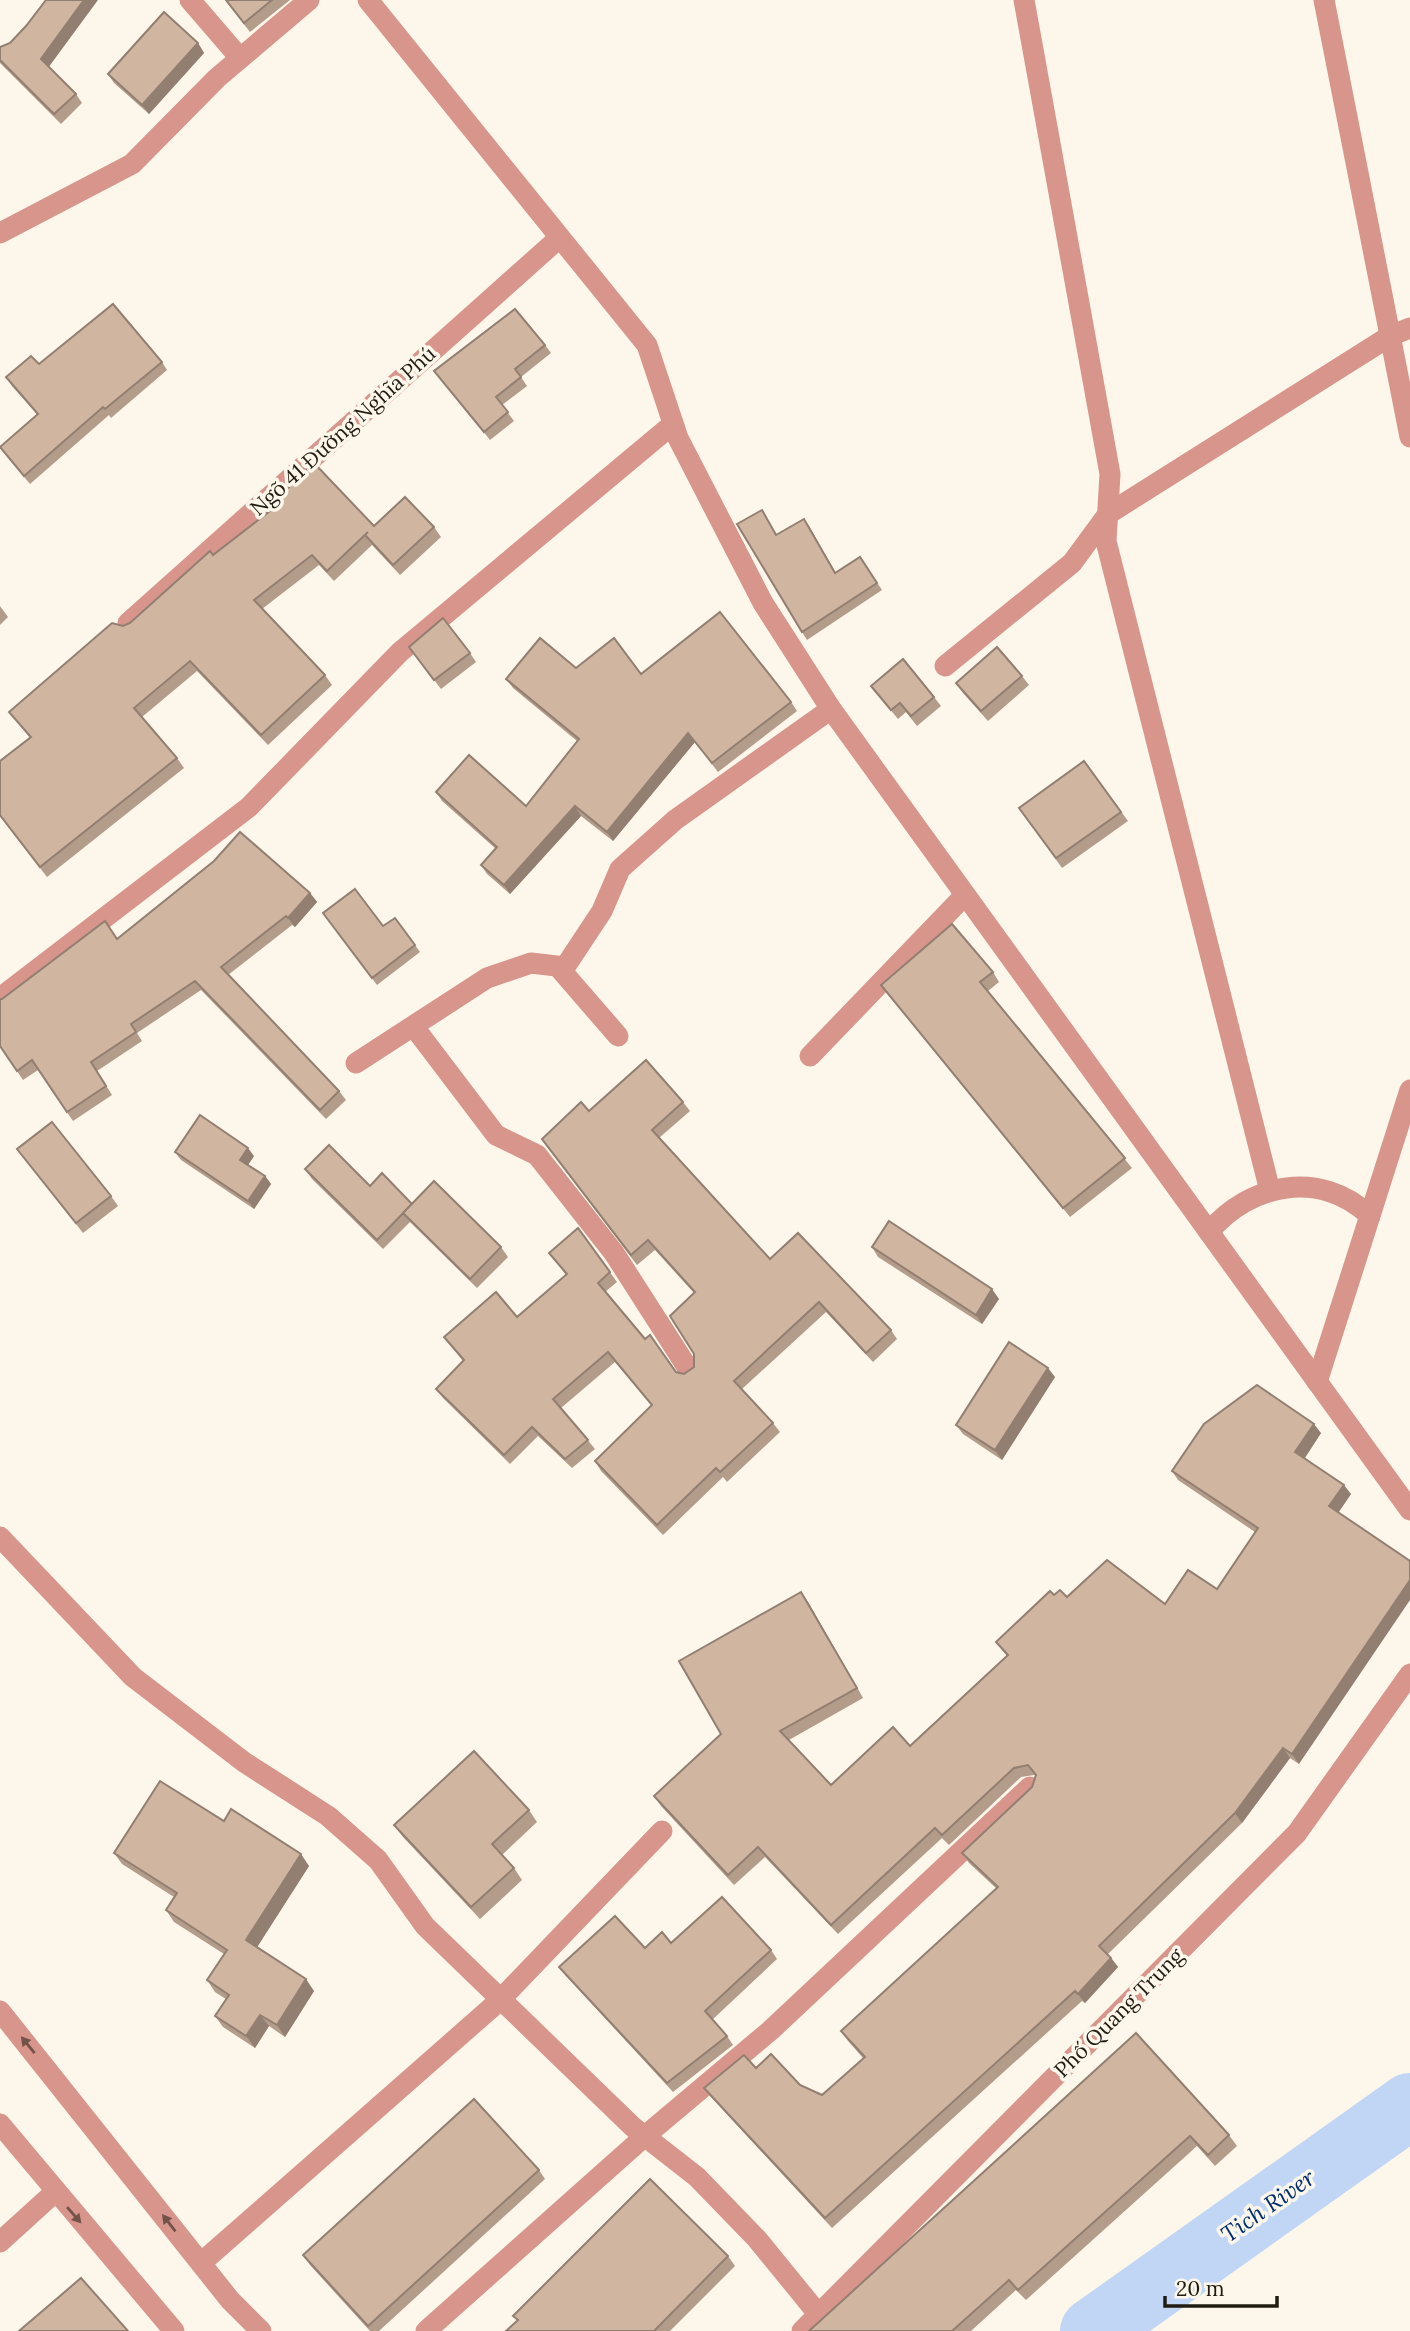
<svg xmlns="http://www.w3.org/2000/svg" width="1410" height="2331" font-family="Lora,serif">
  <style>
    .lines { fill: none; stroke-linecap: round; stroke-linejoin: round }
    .river { stroke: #c1d6f5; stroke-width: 66 }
    .minor { stroke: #d8958c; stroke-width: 21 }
    .wall { fill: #b39c8a }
    .shaded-wall { fill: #927f71 }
    .building { fill: #d0b5a1; stroke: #927f71; stroke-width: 2 }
    .oneway { fill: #735248 }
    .labels { text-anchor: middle; stroke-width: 7; stroke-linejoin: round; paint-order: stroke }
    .street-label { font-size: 21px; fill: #211c11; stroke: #fdf7eb }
    .water-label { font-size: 23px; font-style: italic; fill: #002e70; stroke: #fdf7eb }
  </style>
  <rect width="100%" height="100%" fill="#fdf7eb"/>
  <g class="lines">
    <path class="river" d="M1093,2331L1410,2106"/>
    <g class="minor">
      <path d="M190,0L240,58"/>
      <path d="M368,0L647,345L678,438L763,603L831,709L1410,1510"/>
      <path d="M1024,0L1110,474L1106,541L1270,1191"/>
      <path d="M1324,0L1410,437"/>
      <path d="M0,233L132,164L217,78L309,0"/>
      <path d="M128,623L558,239"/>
      <path d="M945,666L1072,563L1108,514L1390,336L1410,328"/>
      <path d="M560,969L618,1036"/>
      <path d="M0,998L249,807L400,652L673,424"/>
      <path d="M414,1027L496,1135L537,1155L614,1253L689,1370"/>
      <path d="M810,1056L965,895"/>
      <path d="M356,1063L487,978L531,963L565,967L602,911L620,869L675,820L831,709"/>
      <path d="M1209,1232C1250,1183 1321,1169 1370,1216"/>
      <path d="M1317,1382L1410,1090"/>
      <path d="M0,1537L133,1677L244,1762L328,1816L378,1860L425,1926L633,2127L697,2177L757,2239L819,2315"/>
      <path d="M0,2011L230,2300L261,2331"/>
      <path d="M0,2124L174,2331"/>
      <path d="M0,2242L55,2192"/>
      <path d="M201,2263L499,2001L662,1831"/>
      <path d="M426,2331L645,2136L771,2030L1030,1787"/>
      <path d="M802,2331L1297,1833L1410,1674"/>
    </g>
  </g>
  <g class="wall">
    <path d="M225,0H290L250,32Z"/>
    <path d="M10,43L49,67L76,94L82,103L61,124L0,63V47Z"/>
    <path d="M198,43L204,53L149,114L114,83L108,74Z"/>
    <path d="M545,345L551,353L521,377L527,386L502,405L514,421L490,440L434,371Z"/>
    <path d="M162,362L167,370L111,418L109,415L30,484L0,448L37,414L12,386L6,377L39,364Z"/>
    <path d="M762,510L777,535L804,519L836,573L860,557L882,590L807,640L802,632Z"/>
    <path d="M374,526L434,527L441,537L400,575L372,545L334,581L319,565L262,609L325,675L332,685L268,745L197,671L142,717L177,758L184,768L47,877L0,816V761L30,738L9,712L123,626L130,623L213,555Z"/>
    <path d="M0,606L8,617L0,625Z"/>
    <path d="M409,647L470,653L476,662L441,689Z"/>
    <path d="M576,668L641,674L791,702L797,711L718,772L695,742L613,841L581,816L510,894L487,874L481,865L496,849L442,801L436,792L526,806L577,741L513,688L506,679Z"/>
    <path d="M1022,676L1029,685L988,721L963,693L956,683Z"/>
    <path d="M871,686L934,697L941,706L917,726L906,712L898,719Z"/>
    <path d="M1084,761L1128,821L1062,868L1019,808Z"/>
    <path d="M310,893L317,902L295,927L292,925L228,975L339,1091L346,1100L326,1119L201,990L137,1033L142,1041L97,1071L112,1095L73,1121L38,1070L23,1080L0,1046L2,999L117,939Z"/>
    <path d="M323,913L383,926L395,918L420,952L377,985Z"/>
    <path d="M993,972L999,982L988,991L1132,1168L1070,1217L881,985Z"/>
    <path d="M683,1102L690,1111L659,1138L770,1259L891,1330L897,1339L873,1362L826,1312L742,1389L773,1423L780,1432L727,1482L723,1477L663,1535L601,1471L595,1461L652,1405L615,1362L561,1408L595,1449L572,1468L538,1436L510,1464L443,1398L436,1389L463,1361L444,1337L517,1317L566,1275L549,1253L578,1228L617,1282L605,1292L645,1339L676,1372L684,1374L694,1367V1293L655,1250L637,1265L548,1148L589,1111Z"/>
    <path d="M17,1149L111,1196L118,1206L83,1233Z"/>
    <path d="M175,1152L254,1156L248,1165L265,1176L271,1184L254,1209L181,1160Z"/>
    <path d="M305,1169L370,1186L412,1204L501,1247L508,1257L477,1288L410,1222L383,1249L312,1179Z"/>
    <path d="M872,1247L999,1299L982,1324L878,1257Z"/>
    <path d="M1055,1377L1002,1460L963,1434L956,1425Z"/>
    <path d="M1321,1433L1305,1458L1351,1494L1338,1513L1299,1764L1290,1758L1242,1823L1108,1954L1118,1967L1085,2003L1082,2001L832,2228L711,2097L704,2088L756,2068L800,2085L822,2095L863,2058L848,2041L841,2031L997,1889L969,1863L962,1853L1032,1787L1036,1776L1034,1775L1021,1777L949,1845L942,1838L838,1934L765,1857L734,1885L661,1806L654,1796L721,1734L808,1602L863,1698L789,1740L831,1785L910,1746L1007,1656L996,1642L1054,1595L1165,1604L1217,1589L1255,1532L1178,1480L1172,1471Z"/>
    <path d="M529,1810L537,1822L502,1855L514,1868L522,1880L480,1919L403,1837L394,1825Z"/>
    <path d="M224,1821L309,1866L257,1947L314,1991L285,2037L269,2026L255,2048L223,2027L215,2016L226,1999L215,1992L207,1980L224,1954L174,1922L166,1910L174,1897L122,1864L114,1853Z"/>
    <path d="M671,1943L771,1950L777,1959L712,2020L727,2036L733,2045L673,2092L566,1976L559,1967Z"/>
    <path d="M1136,2033L1229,2135L1237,2146L1215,2166L1197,2146L1026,2300L1016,2290L971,2331H809Z"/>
    <path d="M539,2170L545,2179L379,2331H370L310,2265L303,2255Z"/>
    <path d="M728,2256L735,2266L670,2331H506L517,2320L513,2316Z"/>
  </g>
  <g class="shaded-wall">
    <path d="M84,0H98L48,68L41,59Z"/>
    <path d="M198,43L204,53L149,114L142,105Z"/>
    <path d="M804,519L809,526L840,581L835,573Z"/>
    <path d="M688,733L695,742L613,841L607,832Z"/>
    <path d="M575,806L581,816L510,894L504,885Z"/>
    <path d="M310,893L317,902L295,927L288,918Z"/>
    <path d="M248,1148L254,1156L246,1168L240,1160Z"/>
    <path d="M265,1176L271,1184L254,1209L248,1201Z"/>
    <path d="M992,1289L999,1299L982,1324L976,1315Z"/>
    <path d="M1048,1368L1055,1377L1002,1460L995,1450Z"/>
    <path d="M1314,1424L1321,1433L1302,1462L1295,1452Z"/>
    <path d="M1344,1485L1351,1494L1336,1516L1329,1506Z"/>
    <path d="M1410,1580V1600L1299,1764L1292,1754Z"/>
    <path d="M801,1592L808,1602L863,1698L857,1688Z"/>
    <path d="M1283,1748L1290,1758L1242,1823L1235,1813Z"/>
    <path d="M301,1854L309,1866L254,1952L246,1940Z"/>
    <path d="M1111,1958L1118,1967L1085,2003L1078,1994Z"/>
    <path d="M306,1979L314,1991L285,2037L277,2025Z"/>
    <path d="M260,2015L269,2026L255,2048L246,2036Z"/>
  </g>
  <g class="building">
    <path d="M46,0H84L41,59L76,94L54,114L0,60V47L10,43L26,26Z"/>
    <path d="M226,0H272L244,23Z"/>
    <path d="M164,12L198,43L142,105L108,74Z"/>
    <path d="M113,304L162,362L105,409L103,407L24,476L0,447L38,414L6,377L31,356L39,364Z"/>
    <path d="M515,309L545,345L515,369L521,377L496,397L508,412L484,432L434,371Z"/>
    <path d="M314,463L374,526L405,497L434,527L393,565L365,535L368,532L327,571L312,555L254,600L325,675L261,735L190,661L134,708L177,758L40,867L0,815V761L31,737L9,712L112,623L123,626L130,623L210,551L213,555L270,511L267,508Z"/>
    <path d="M762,510L776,535L804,519L835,573L860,557L877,583L802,632L737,524Z"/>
    <path d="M720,612L791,702L712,763L688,733L607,832L575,806L504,885L481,865L497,847L436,792L469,755L526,806L579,739L506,679L540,638L576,668L614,638L641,674Z"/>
    <path d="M443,618L470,653L434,680L409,647Z"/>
    <path d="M997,647L1022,676L981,711L956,683Z"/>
    <path d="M903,659L934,697L911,716L900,703L891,710L871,686Z"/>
    <path d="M1084,761L1121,812L1056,858L1019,808Z"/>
    <path d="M240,832L310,893L288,918L286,916L221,967L339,1091L320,1110L195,981L131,1024L136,1032L91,1062L106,1086L67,1112L32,1060L17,1071L0,1046V999H2L105,921L117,939L214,861Z"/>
    <path d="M355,889L383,926L395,918L415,945L372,978L323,913Z"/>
    <path d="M952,924L993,972L980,982L1125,1158L1063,1208L881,985Z"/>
    <path d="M646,1060L683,1102L652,1130L770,1259L798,1233L891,1330L866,1353L819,1302L734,1381L773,1423L720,1472L716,1468L657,1525L595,1461L652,1405L608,1352L553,1399L588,1440L565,1459L532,1427L504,1455L436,1389L464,1360L444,1337L496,1292L517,1317L567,1274L549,1253L578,1228L610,1272L598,1283L645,1339L650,1335L676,1372L684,1374L694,1367V1354L670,1316L695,1292L648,1240L631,1255L542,1139L581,1102L589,1111Z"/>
    <path d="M200,1115L248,1148L240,1160L265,1176L248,1201L175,1152Z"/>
    <path d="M52,1122L111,1196L76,1223L17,1149Z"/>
    <path d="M329,1145L370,1186L382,1173L412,1204L377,1240L305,1169Z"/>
    <path d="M434,1181L501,1247L470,1279L403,1213Z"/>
    <path d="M889,1221L992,1289L976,1315L872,1247Z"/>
    <path d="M1009,1342L1048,1368L995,1450L956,1425Z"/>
    <path d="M1257,1385L1314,1424L1295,1452L1344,1485L1329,1506L1410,1561V1580L1292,1754L1283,1748L1235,1813L1099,1946L1111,1958L1078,1994L1075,1991L825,2218L704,2088L744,2055L756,2068L771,2054L800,2085L822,2095L865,2057L841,2031L998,1887L962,1853L1032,1787L1036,1775L1028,1765L1014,1768L942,1835L935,1828L831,1925L758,1847L728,1875L654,1796L721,1734L679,1661L801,1592L857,1688L780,1731L831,1785L893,1727L910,1746L1008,1655L996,1642L1050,1591L1054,1595L1060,1590L1067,1597L1107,1560L1165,1604L1188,1570L1217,1589L1258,1528L1172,1471L1204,1424Z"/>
    <path d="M474,1751L529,1810L492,1844L514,1868L471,1907L394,1825Z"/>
    <path d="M160,1781L224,1821L231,1809L301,1854L246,1940L306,1979L277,2025L260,2015L246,2036L215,2016L229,1995L207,1980L227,1950L166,1910L177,1893L114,1853Z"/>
    <path d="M722,1897L771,1950L705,2011L727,2036L667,2083L559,1967L615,1916L645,1948L662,1932L671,1943Z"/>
    <path d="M1136,2033L1229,2135L1208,2155L1190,2136L1018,2290L1009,2280L952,2331H809Z"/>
    <path d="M474,2099L539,2170L368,2326L303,2255Z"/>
    <path d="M650,2179L728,2256L654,2331H506L518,2320L513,2316Z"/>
    <path d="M81,2278L128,2331H19Z"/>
  </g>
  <defs><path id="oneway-solid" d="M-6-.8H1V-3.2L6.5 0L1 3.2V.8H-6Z" transform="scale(1.75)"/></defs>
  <g class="oneway">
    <use href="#oneway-solid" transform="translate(28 2045) rotate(-129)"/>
    <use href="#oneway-solid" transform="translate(74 2215) rotate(49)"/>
    <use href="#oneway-solid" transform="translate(169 2223) rotate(-128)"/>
  </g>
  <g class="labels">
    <g class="street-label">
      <text transform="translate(343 431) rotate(-42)" y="7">Ngõ 41 Đường Nghĩa Phú</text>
      <text transform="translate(1119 2013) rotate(-45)" y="7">Phố Quang Trung</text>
    </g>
    <g class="water-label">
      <text transform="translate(1268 2206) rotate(-35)" y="8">Tich River</text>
    </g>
  </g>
  <path d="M1165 2296v10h112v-10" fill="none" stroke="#211c11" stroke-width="3.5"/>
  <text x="1176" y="2296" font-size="21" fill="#211c11" stroke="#fdf7eb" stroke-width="5" paint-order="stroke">20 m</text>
</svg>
